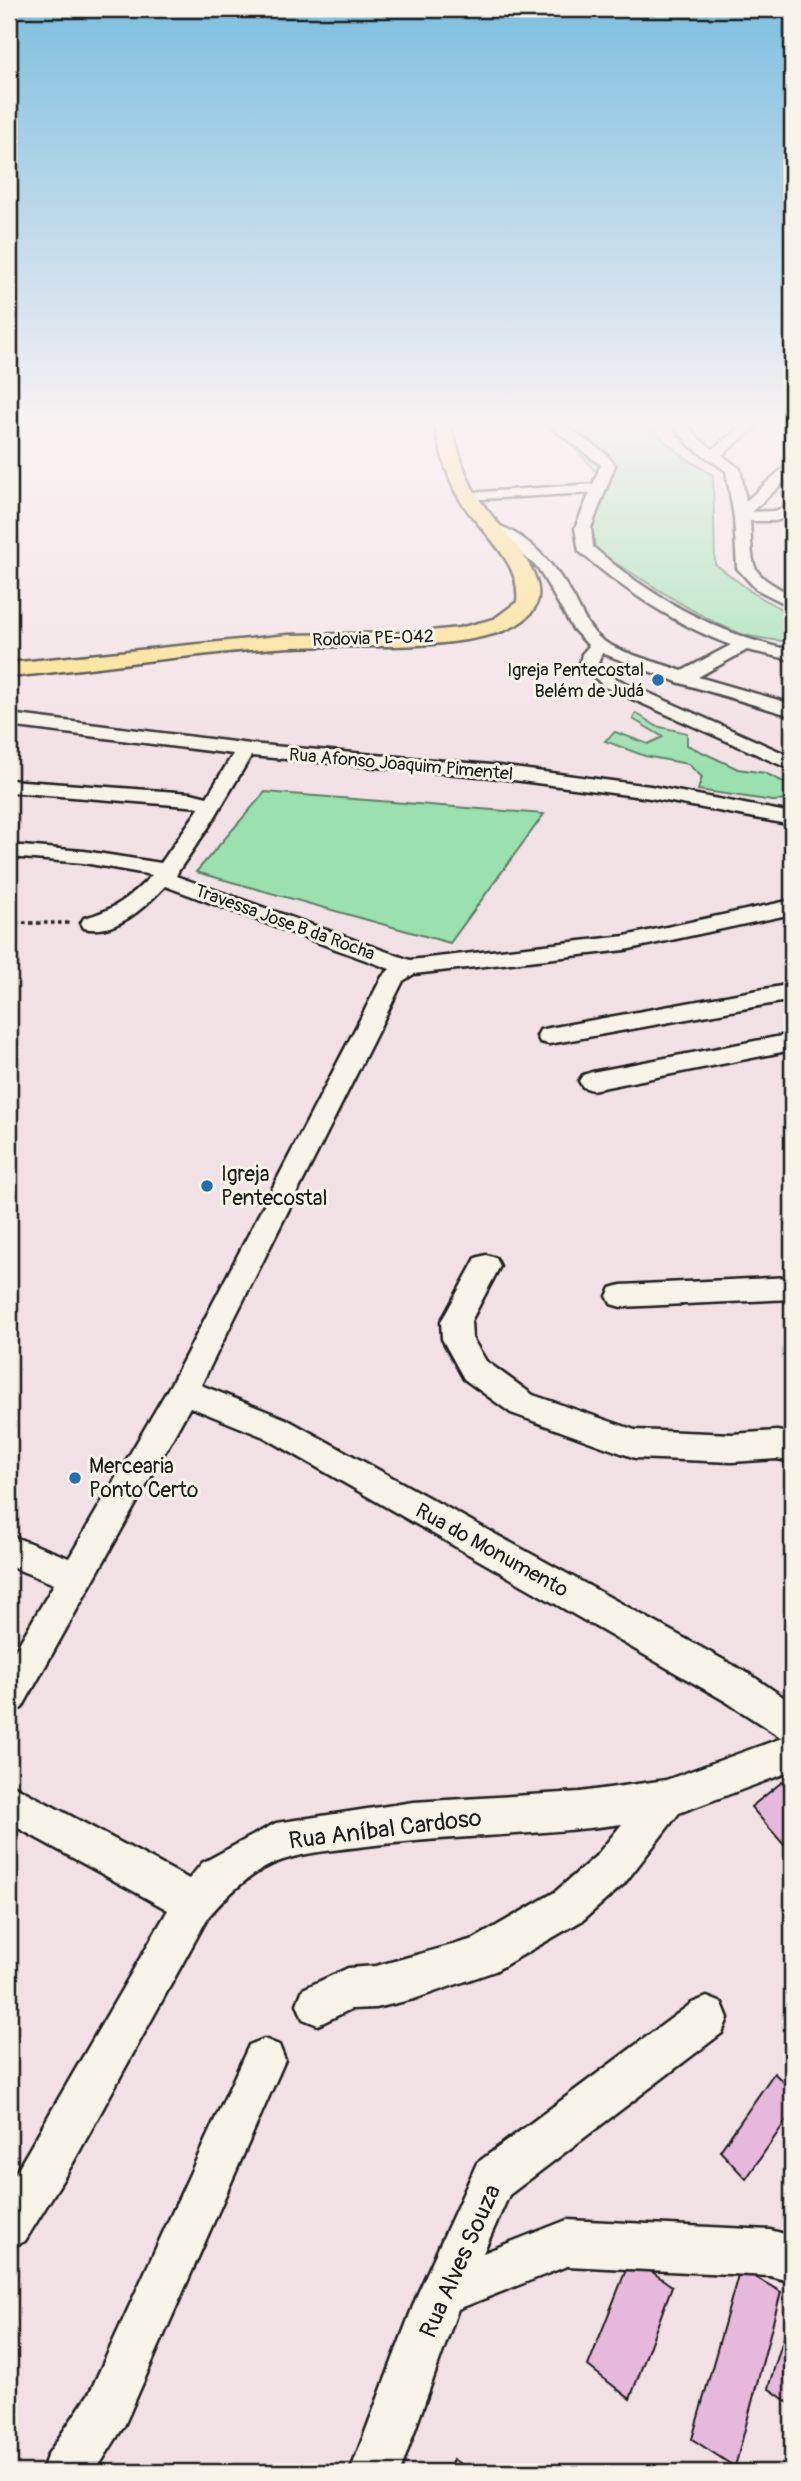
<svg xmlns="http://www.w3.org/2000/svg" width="801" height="2481" font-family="Pangolin,sans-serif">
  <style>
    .green { fill: #9ae1af; stroke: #5b7e66; stroke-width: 2 }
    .building { fill: #e6b8db; stroke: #1c1c1c; stroke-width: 2 }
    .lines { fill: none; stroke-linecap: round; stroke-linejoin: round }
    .minor-casing { stroke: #1c1c1c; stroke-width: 5 }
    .major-casing { stroke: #1c1c1c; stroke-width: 5 }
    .path { stroke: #1c1c1c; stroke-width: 3.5; stroke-dasharray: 3.5 3.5; stroke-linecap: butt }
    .minor { fill: #f7f3e8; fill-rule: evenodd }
    .major { fill: #fce080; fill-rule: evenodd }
    .poi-dot { fill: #1f6fb2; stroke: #f7f3e8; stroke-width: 2.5 }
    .labels { text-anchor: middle; stroke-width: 6; stroke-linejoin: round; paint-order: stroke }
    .far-street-label { font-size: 18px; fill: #1c1c1c; stroke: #f7f3e8 }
    .far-poi-label { font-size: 18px; fill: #1c1c1c; stroke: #f7f3e8; text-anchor: end }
    .poi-label { font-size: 21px; fill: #1c1c1c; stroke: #f7f3e8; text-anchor: start }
    .street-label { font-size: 21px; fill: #1c1c1c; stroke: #f7f3e8 }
    .near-street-label { font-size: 24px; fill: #1c1c1c; stroke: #f7f3e8 }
  </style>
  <rect width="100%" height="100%" fill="#f2e1e4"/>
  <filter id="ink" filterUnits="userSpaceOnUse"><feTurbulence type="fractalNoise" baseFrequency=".0143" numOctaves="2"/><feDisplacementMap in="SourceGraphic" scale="14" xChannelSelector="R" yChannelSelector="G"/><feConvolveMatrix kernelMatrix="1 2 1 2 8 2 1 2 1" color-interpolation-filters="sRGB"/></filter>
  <g filter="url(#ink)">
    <g class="green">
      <path d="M554,424H650C667,447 689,461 713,475L715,564L753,593L792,615V642C775,640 755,639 739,633C685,612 637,572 584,546L603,480Z"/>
      <path d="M636,713L656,726L687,733V745L738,769L765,773L792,786V800L773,801L698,790L702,777L688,764L645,756L605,741L615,732L648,744L663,737L633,719Z"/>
      <path d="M265,792L544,814L450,943L196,872Z"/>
    </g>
    <g class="building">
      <path d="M782,1782L792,1790V1836L784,1845L751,1807Z"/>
      <path d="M774,2073L792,2090V2112L746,2179L720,2151Z"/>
      <path d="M631,2257L672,2286L630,2399L588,2366Z"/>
      <path d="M740,2268L781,2292L735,2467L692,2439Z"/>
      <path d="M792,2311V2405L768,2388Z"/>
      <path d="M453,2459L473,2472H448Z"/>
    </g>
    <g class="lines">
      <defs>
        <g id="minor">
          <path d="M547,424H563L606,454L615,465L591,528L593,547C647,595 721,637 792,650V660L747,650L698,677L792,704V716L677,682L602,653L598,663L617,679L792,757V770L605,687L580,664L582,654L589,646L573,629L538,568L509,543L483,528L491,523C528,533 556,567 574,598C582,614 590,633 605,642C623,654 661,663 682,671L731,645C680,627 620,588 579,551L575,528L590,493L463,500L461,497L468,493L593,484L601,465Z"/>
          <path d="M672,424H686L699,439L713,449L744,424H760L722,455L740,469L746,501L787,465L792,464V475L751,512L774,511L792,506V516L775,521H750C753,569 747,572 792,595V607L756,589L737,568L734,517L726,471L689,445Z"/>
          <path d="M9,714L250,744L491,765L650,786L792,813V825L650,798L491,777L251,756L210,825L179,870L176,876L410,960L625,936L792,900V914L625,950L414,974L403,981L201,1385L286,1419L751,1675L792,1703V1771L679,1813L624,1884L583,1920L495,1971L414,1999L376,2008L351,2009L318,2025L303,2019L297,2004L303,1989L348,1968L376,1966L474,1939L555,1892L596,1856L622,1824C537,1836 452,1835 367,1846C340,1849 309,1852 283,1860C254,1869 227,1895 208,1917L73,2163L25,2241L9,2248V2184L168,1910L9,1823V1783L189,1879L202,1863L276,1823L413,1802L580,1792L666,1780L782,1738L725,1701L264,1437L190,1407L22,1708L9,1713V1661L54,1584L9,1566V1535L69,1558L172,1382L382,977L390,969L165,886C145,907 115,936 84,928L81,923L84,918C115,910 130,897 152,875L84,863L9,857V845L84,851L161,863L200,807L9,792V780L191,793L207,797L233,754L9,726Z"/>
          <path d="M792,984V1000L549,1044L540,1042L537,1036L540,1030L549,1028Z"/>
          <path d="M792,1034V1050L592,1090L583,1087L579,1081L583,1075L592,1072Z"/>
          <path d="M486,1255L496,1258L500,1266L471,1321L472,1338L486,1361L533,1395L635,1430L732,1434L777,1431L792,1434V1462L777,1459L732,1462L635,1458L511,1413L464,1379L442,1339L441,1321L446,1313L476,1258Z"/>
          <path d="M792,1277V1299L621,1307L611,1304L607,1296L611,1288L621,1285Z"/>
          <path d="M707,1997L722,2003L728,2018L722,2033L509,2195L483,2253L567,2220L770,2230L792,2236V2282L770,2276L567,2266L458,2309L400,2472H350L418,2293L477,2163L692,2003Z"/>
          <path d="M264,2039L279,2045L285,2060L124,2426L95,2472H41L48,2454L90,2392L249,2045Z"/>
        </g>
        <path id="major" d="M434,424H450C458,448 463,473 476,494C491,521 548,569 537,602C531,622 504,632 486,636C421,651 355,644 289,647C195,653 102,668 9,677V663L288,635L410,633L459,628L494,619L517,602C522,557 473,528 455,491C445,470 440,447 434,424Z"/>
      </defs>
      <use href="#minor" class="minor-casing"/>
      <use href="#major" class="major-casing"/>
      <path class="path" d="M9,923H71"/>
      <use href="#minor" class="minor"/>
      <use href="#major" class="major"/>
    </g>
  </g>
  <linearGradient id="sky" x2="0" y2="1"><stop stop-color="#7dbfe0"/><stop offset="0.55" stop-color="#f9f2f3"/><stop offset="1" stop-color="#f9f2f3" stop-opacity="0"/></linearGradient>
  <rect width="801" height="772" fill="url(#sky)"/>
  <g class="poi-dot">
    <circle cx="658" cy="680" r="7"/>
    <circle cx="207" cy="1186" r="7"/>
    <circle cx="75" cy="1478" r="7"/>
  </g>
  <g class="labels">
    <g class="far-street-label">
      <text transform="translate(373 638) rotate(-2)" y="6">Rodovia PE-042</text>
      <text transform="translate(401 764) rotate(5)" y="6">Rua Afonso Joaquim Pimentel</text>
      <text transform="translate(285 922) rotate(20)" y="6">Travessa Jose B da Rocha</text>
    </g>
    <g class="far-poi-label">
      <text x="644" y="676">Igreja Pentecostal<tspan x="644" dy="21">Belém de Judá</tspan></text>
    </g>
    <g class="poi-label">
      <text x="221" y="1181">Igreja<tspan x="221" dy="24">Pentecostal</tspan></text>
      <text x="89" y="1473">Mercearia<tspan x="89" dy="24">Ponto Certo</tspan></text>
    </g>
    <g class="street-label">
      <text transform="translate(492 1550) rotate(29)" y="7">Rua do Monumento</text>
    </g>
    <g class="near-street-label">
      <text transform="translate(385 1829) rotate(-7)" y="8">Rua Aníbal Cardoso</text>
      <text transform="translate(460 2261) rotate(-66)" y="8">Rua Alves Souza</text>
    </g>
  </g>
  <rect width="801" height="2481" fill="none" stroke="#f7f3e8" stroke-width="35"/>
  <rect x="18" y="18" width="766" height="2446" fill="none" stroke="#1c1c1c" stroke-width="2.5" filter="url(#ink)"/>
</svg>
